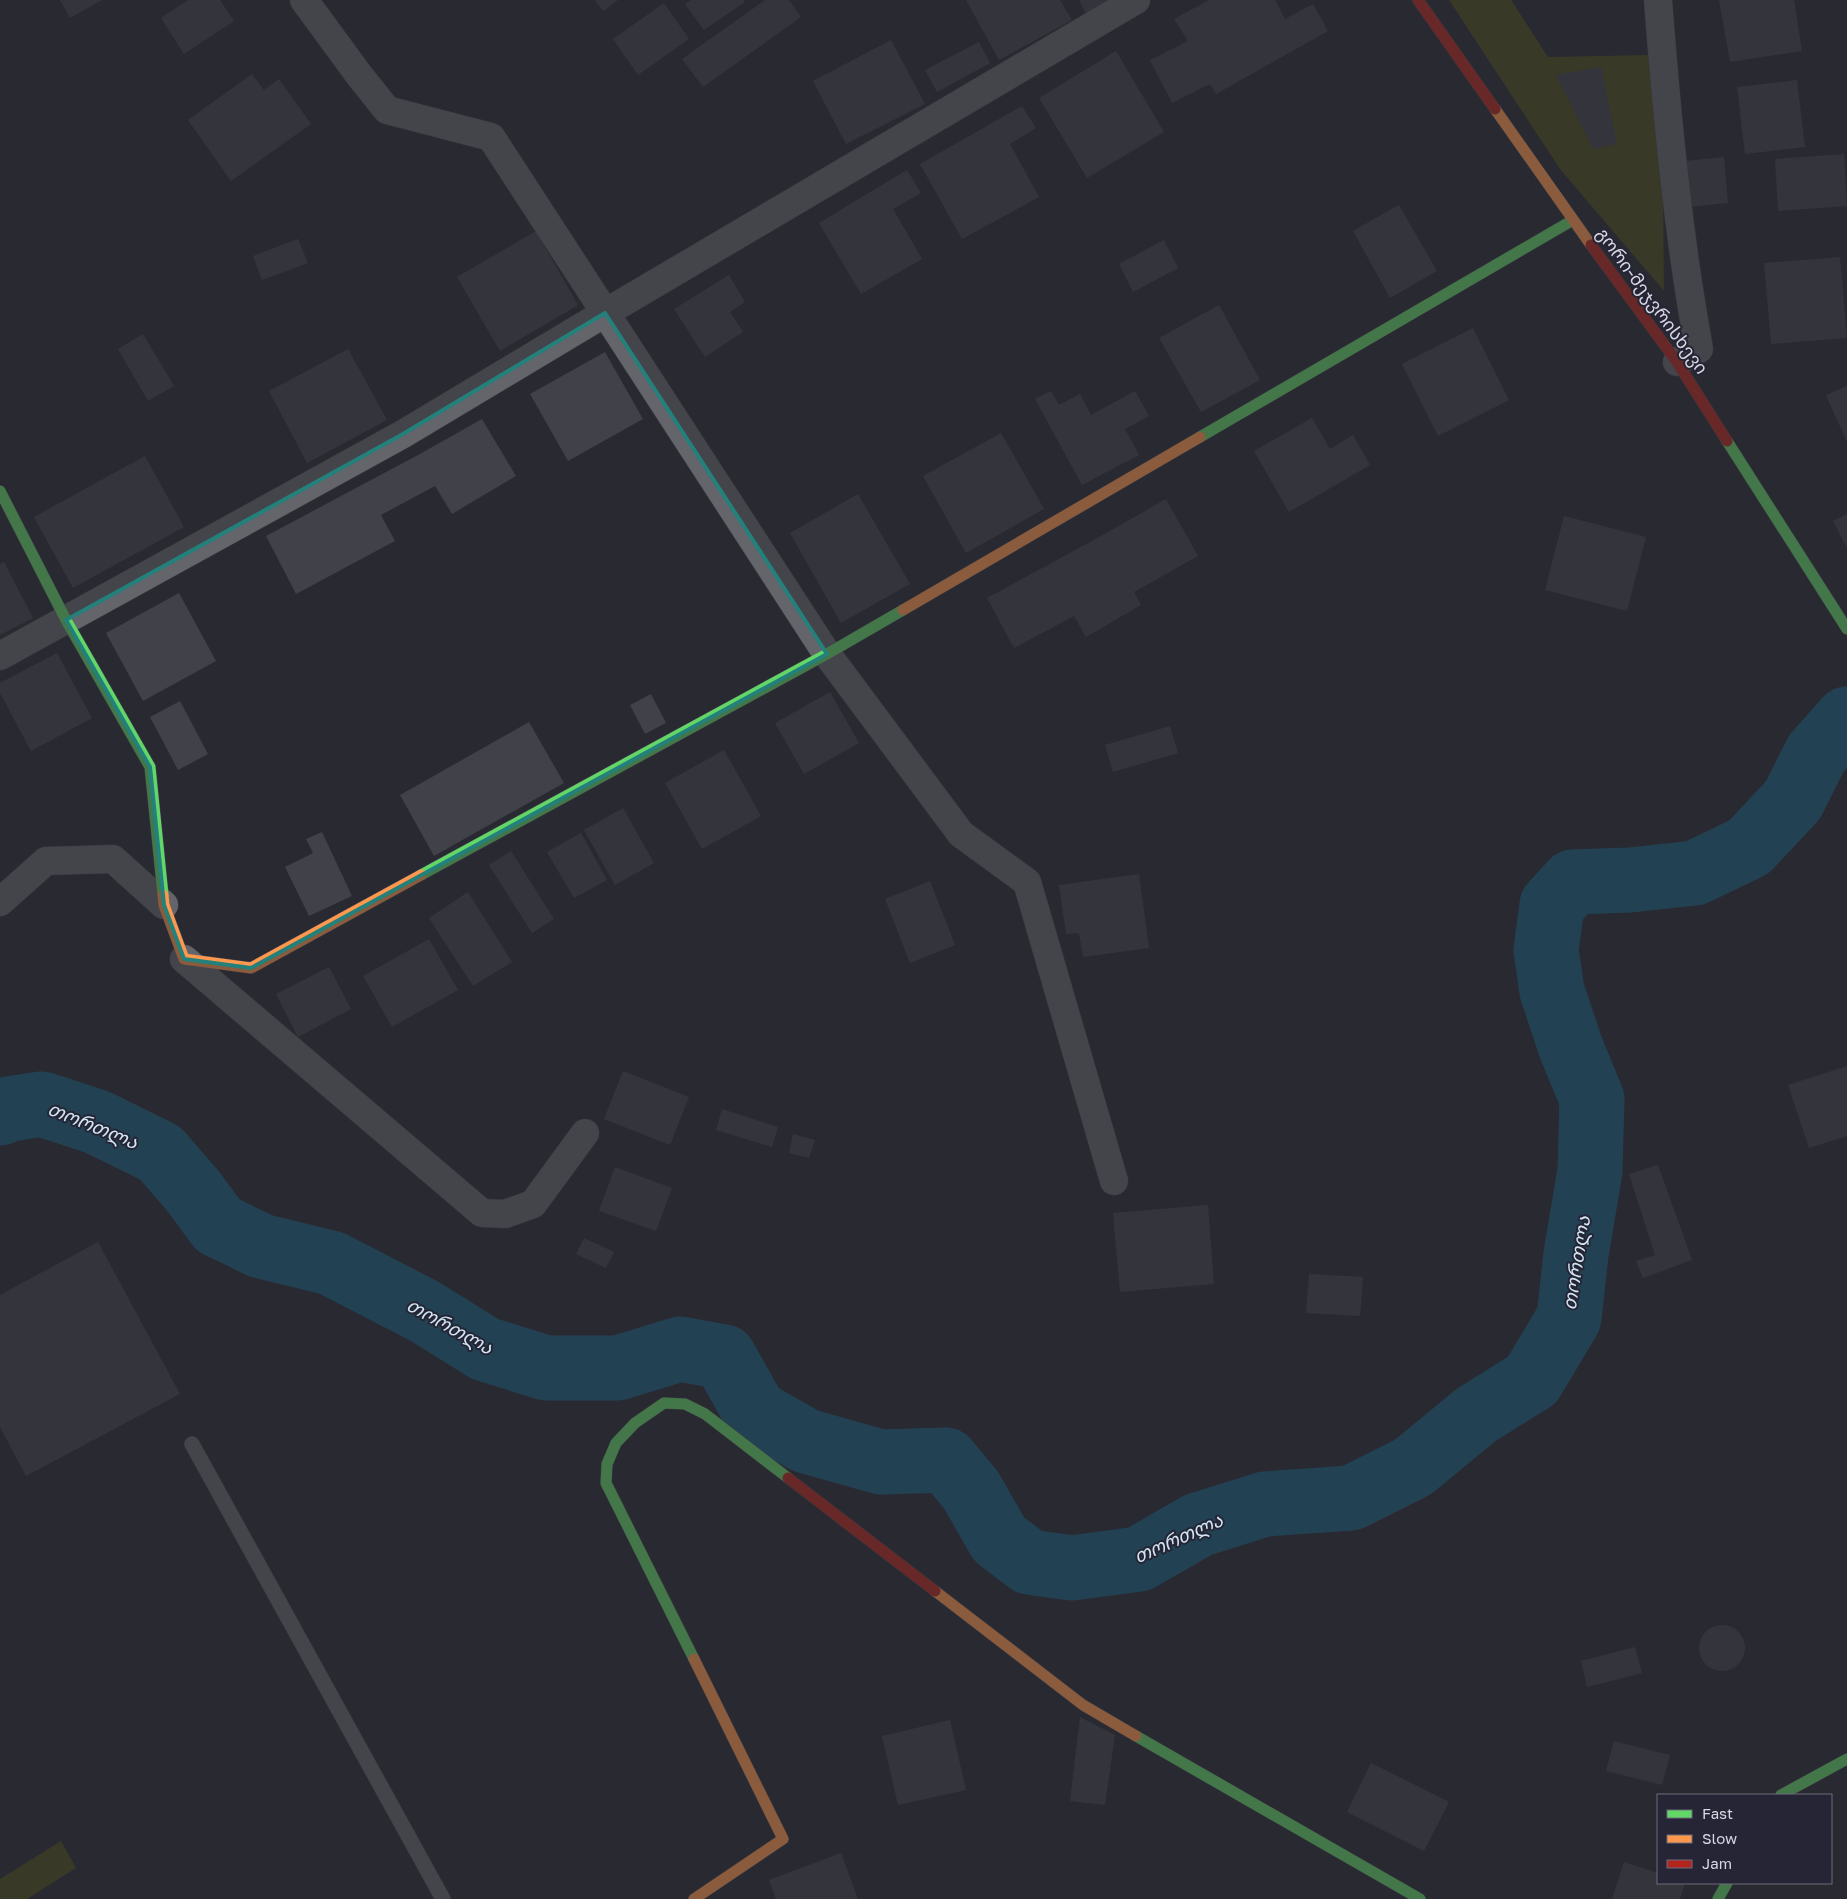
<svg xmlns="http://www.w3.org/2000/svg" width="1847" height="1899" font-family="'Golos Text','Noto Sans Georgian',sans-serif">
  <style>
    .green { fill: #494c1c }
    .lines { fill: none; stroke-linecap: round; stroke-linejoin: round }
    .river { stroke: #19607f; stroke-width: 65 }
    .building { fill: #414149 }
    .lane-casing { stroke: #46464e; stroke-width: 16 }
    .street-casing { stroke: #46464e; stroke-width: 29 }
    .fast-casing { stroke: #46464e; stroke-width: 12 }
    .slow-casing { stroke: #46464e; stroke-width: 12 }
    .jam-casing { stroke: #46464e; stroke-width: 12 }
    .lane { stroke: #64646b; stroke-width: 15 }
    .street { stroke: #64646b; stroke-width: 28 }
    .fast { stroke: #63d668; stroke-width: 11 }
    .slow { stroke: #ff974d; stroke-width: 11 }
    .jam { stroke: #b3261e; stroke-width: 11 }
    .marked { fill: none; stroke: #23807a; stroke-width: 4; stroke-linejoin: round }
    .labels { text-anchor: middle; stroke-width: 4; stroke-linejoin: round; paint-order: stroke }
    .street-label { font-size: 18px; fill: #d7d7e3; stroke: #252536 }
    .water-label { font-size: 19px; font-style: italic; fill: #d1e6f3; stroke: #252536 }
  </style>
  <rect width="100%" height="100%" fill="#292932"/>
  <g class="green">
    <path d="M1449,0H1511L1548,57L1651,55L1662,79L1664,291L1560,169Z"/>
    <path d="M61,1841L76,1868L27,1899H0V1879Z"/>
  </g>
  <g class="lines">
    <path class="river" d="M0,1113L9,1109L42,1104L97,1122L160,1153L193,1191L218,1225L261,1246L331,1263L424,1311L485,1349L546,1368H618L680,1349L724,1357L755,1412L806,1441L881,1462L946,1460L971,1490L999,1539L1029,1562L1072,1568L1139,1559L1198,1525L1265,1504L1351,1498L1413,1467L1476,1415L1532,1380L1569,1318L1576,1254L1590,1171L1592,1099L1571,1048L1552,991L1546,950L1552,905L1573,882L1630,880L1695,873L1749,847L1793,800L1816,754L1847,719"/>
  </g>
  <g class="building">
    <path d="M60,0H102L70,18Z"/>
    <path d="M188,0H220L234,21L184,54L161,18Z"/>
    <path d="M595,0H618L603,11Z"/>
    <path d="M691,0H744L745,2L704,30L685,4Z"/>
    <path d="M765,0H789L801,17L703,87L682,59Z"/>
    <path d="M966,0H1060L1072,20L999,60Z"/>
    <path d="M1079,0H1117L1087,16Z"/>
    <path d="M1209,0H1275L1285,19L1313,4L1328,31L1216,94L1210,84L1172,103L1150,60L1188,41L1174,19Z"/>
    <path d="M1719,0H1794L1802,51L1730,62Z"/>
    <path d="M664,3L689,39L638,75L613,39Z"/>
    <path d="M891,40L925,104L846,144L813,81Z"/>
    <path d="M979,42L990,63L937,92L925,70Z"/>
    <path d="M1116,51L1164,132L1087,178L1039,98Z"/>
    <path d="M1601,67L1617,144L1593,149L1556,75Z"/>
    <path d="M252,74L264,90L279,79L311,124L231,181L188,120Z"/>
    <path d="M1797,80L1805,147L1745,154L1737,87Z"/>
    <path d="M1022,106L1036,128L1010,144L1039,197L962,239L920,164Z"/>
    <path d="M1844,154L1847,206L1778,211L1775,159Z"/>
    <path d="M1724,157L1728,203L1689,207L1685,161Z"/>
    <path d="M907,170L921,193L893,209L922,259L861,294L819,223Z"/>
    <path d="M1399,205L1437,271L1390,298L1353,231Z"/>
    <path d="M536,231L578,305L500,351L457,277Z"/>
    <path d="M298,239L308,263L262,280L253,256Z"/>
    <path d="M1164,240L1178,268L1133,292L1119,264Z"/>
    <path d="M1840,257L1847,338L1771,344L1764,263Z"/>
    <path d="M729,275L745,302L730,312L743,332L705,357L674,309Z"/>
    <path d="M1219,305L1260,380L1201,412L1159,338Z"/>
    <path d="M1473,328L1509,400L1438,436L1402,364Z"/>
    <path d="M143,334L174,386L148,401L118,349Z"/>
    <path d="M348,349L387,420L307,463L269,391Z"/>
    <path d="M605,352L643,419L568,461L530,394Z"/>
    <path d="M1847,386V442L1826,395Z"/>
    <path d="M1051,391L1059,405L1080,394L1091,415L1135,391L1149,416L1125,429L1139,455L1082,485L1035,399Z"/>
    <path d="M1312,418L1330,449L1353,435L1370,465L1289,512L1254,451Z"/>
    <path d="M482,419L516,476L452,514L435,486L381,515L395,541L296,594L266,536L418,455Z"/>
    <path d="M1001,433L1044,509L966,553L923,476Z"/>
    <path d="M145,456L184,527L73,588L34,517Z"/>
    <path d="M858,494L910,584L841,623L790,533Z"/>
    <path d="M1166,499L1198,556L1134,592L1141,605L1086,637L1074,616L1014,648L987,598L1101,536Z"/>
    <path d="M1847,514V548L1833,521Z"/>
    <path d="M1564,516L1646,537L1627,611L1545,590Z"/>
    <path d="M4,562L33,618L0,635V564Z"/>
    <path d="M179,593L216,661L143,701L106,633Z"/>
    <path d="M57,653L92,718L31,751L0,693V683Z"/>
    <path d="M830,692L859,743L804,774L775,723Z"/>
    <path d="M651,694L666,723L645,734L630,705Z"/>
    <path d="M180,701L208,754L178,770L150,717Z"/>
    <path d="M529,722L564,783L434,856L400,795Z"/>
    <path d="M1170,726L1178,753L1113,772L1105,745Z"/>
    <path d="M724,750L761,816L702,849L665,783Z"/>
    <path d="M623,808L654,863L615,885L584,830Z"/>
    <path d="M322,832L352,896L309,916L285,867L313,853L306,839Z"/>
    <path d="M581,833L607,880L574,898L547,852Z"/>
    <path d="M511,851L554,919L532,933L489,865Z"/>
    <path d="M1139,874L1149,948L1083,957L1079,933L1066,934L1059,885Z"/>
    <path d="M930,881L955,945L910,963L885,899Z"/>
    <path d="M468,892L512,962L473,986L429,918Z"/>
    <path d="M429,939L458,990L392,1027L363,976Z"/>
    <path d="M329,967L351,1009L298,1037L276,994Z"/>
    <path d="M1847,1066V1136L1809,1148L1788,1085Z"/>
    <path d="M623,1071L689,1097L670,1145L604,1119Z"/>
    <path d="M722,1109L778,1127L772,1147L716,1130Z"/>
    <path d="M793,1134L815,1140L809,1158L789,1153Z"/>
    <path d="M1658,1165L1692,1260L1643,1278L1636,1261L1655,1255L1629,1174Z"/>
    <path d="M615,1167L672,1188L656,1231L599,1211Z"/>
    <path d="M1208,1205L1214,1284L1120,1292L1113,1213Z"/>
    <path d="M584,1238L614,1252L606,1268L576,1254Z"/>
    <path d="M98,1242L180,1394L26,1476L0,1427V1295Z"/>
    <path d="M1309,1274L1363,1277L1360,1316L1306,1313Z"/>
    <circle cx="1722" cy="1648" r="23"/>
    <path d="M1635,1647L1642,1673L1587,1687L1581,1661Z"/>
    <path d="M1080,1717L1115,1735L1105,1805L1070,1801Z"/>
    <path d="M950,1720L966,1790L898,1805L882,1736Z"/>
    <path d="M1614,1741L1670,1755L1662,1785L1606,1771Z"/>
    <path d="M1371,1763L1449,1802L1424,1851L1347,1812Z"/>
    <path d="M841,1853L858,1899H776L769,1880Z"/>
    <path d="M1624,1862L1658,1873V1883H1685L1680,1899H1612Z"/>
  </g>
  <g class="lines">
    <defs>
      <path id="lane" d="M192,1444L443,1899"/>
      <g id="street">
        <path d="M304,0L359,75L387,110L491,137L827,654L961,834L1027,882L1114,1181"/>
        <path d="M1658,0C1667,117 1678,234 1699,349L1677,362"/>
        <path d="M0,656L403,434L605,313L1136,0"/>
        <path d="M0,902L46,861L113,859L164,905"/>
        <path d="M184,959L482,1213L505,1214L533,1204L585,1133"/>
      </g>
      <g id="fast">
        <path d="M1200,437L1573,220"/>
        <path d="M1727,441L1847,629"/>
        <path d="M0,491L66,620L150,767L163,895"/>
        <path d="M421,875L827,654L903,610"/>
        <path d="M694,1659L606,1483L607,1464L616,1443L635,1423L664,1403L685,1404L705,1414L788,1478"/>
        <path d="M1136,1736L1420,1899"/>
        <path d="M1781,1795L1847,1759"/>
        <path d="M1718,1899L1727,1883"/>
      </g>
      <g id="slow">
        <path d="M1495,109L1591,245"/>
        <path d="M903,610L1200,437"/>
        <path d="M163,895L164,905L184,959L251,968L421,875"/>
        <path d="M935,1591L1083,1705L1136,1736"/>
        <path d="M694,1659L783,1839L694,1899"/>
      </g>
      <g id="jam">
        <path d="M1418,0L1495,109"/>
        <path d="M1591,245L1677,362L1727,441"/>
        <path d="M788,1478L935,1591"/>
      </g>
    </defs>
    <use href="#lane" class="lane-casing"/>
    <use href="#street" class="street-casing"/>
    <use href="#fast" class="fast-casing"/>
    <use href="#slow" class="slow-casing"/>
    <use href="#jam" class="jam-casing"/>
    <use href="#lane" class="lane"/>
    <use href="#street" class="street"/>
    <use href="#fast" class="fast"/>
    <use href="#slow" class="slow"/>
    <use href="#jam" class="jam"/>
  </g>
  <path d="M0 0H1847V1899H0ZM605,313L827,654L251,968L184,959L164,905L150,767L66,620L403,434Z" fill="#292932" fill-opacity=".55" fill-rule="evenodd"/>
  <path class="marked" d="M605,313L827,654L251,968L184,959L164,905L150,767L66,620L403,434Z"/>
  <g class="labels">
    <g class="street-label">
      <text transform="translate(1652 301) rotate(54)" y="6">გორი-მეჯვრისხევი</text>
    </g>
    <g class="water-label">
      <text transform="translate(93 1125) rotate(22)" y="7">თორთლა</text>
      <text transform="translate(1576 1263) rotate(-81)" y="7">თორთლა</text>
      <text transform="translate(450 1326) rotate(29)" y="7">თორთლა</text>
      <text transform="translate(1178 1538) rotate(-24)" y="7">თორთლა</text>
    </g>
  </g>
  <rect x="1657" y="1794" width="175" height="90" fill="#252536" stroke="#6c6c7b"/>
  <rect x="1667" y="1810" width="25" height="8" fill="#63d668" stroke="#6c6c7b"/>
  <text x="1702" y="1819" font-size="15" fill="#d7d7e3">Fast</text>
  <rect x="1667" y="1835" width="25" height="8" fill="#ff974d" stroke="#6c6c7b"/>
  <text x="1702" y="1844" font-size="15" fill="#d7d7e3">Slow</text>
  <rect x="1667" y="1860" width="25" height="8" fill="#b3261e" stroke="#6c6c7b"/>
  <text x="1702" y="1869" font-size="15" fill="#d7d7e3">Jam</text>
</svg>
